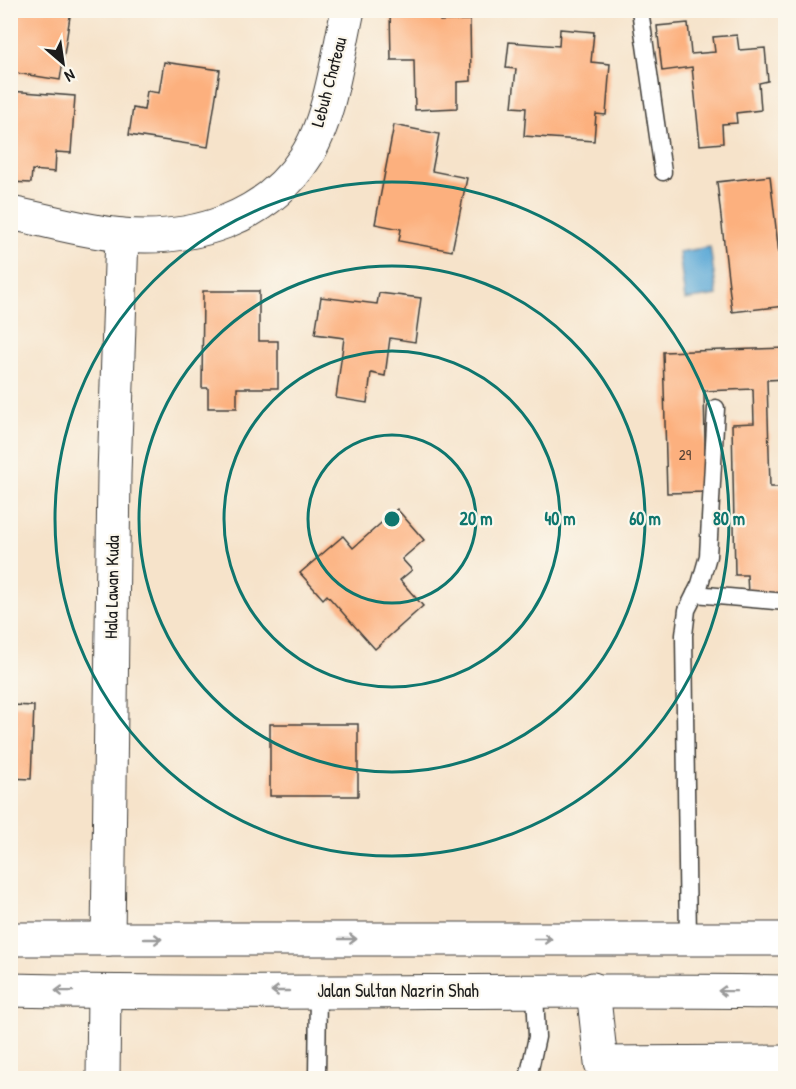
<svg xmlns="http://www.w3.org/2000/svg" width="796" height="1089" font-family="'Patrick Hand',sans-serif">
  <style>
    .water { fill: #5eaad7; stroke: #3d637a; stroke-width: 1.5 }
    .building { fill: #fcb07e }
    .lines { fill: none; stroke-linecap: round; stroke-linejoin: round }
    .service-casing { stroke: #3d3a36; stroke-width: 19 }
    .minor-casing { stroke: #3d3a36; stroke-width: 35 }
    .trunk-casing { stroke: #3d3a36; stroke-width: 35 }
    .service { stroke: #fff; stroke-width: 16 }
    .minor { stroke: #fff; stroke-width: 33 }
    .trunk { stroke: #fff; stroke-width: 33 }
    .oneway { stroke: #999 }
    .ring { fill: none; stroke: #0f766e; stroke-width: 3 }
    .labels { text-anchor: middle; stroke-width: 4.5; stroke-linejoin: round; paint-order: stroke }
    .number-label { font-size: 15px; fill: #544134 }
    .street-label { font-size: 18px; fill: #1c1c1c; stroke: #fbf7ec }
    .centre { fill: #0f766e; stroke: #fbf7ec; stroke-width: 3 }
    .ring-label { font-size: 18px; text-anchor: middle; font-weight: bold; fill: #0f766e; stroke: #fbf7ec; stroke-width: 4.5; stroke-linejoin: round; paint-order: stroke }
  </style>
  <rect width="100%" height="100%" fill="#fbf7ec"/>
  <filter id="ink" filterUnits="userSpaceOnUse"><feTurbulence type="fractalNoise" baseFrequency=".0167" numOctaves="2"/><feDisplacementMap in="SourceGraphic" scale="12" xChannelSelector="R" yChannelSelector="G"/><feConvolveMatrix kernelMatrix="1 2 1 2 8 2 1 2 1" color-interpolation-filters="sRGB"/></filter>
  <filter id="wash" filterUnits="userSpaceOnUse"><feTurbulence type="fractalNoise" baseFrequency=".008" numOctaves="4" result="noise"/><feDisplacementMap in="SourceGraphic" scale="24" xChannelSelector="R" yChannelSelector="G"/><feGaussianBlur stdDeviation="1.35" result="paint"/><feColorMatrix in="noise" values="0 0 0 0 0 0 0 0 0 0 0 0 0 0 0 0 0 1.4 0 .05"/><feComposite in="paint" operator="in"/></filter>
  <g filter="url(#wash)">
    <rect width="100%" height="100%" fill="#f6e3ca"/>
    <path class="water" d="M710,247L717,295L685,300L679,252Z"/>
    <g id="blocks">
      <g class="building">
        <path d="M10,10H71L60,80L10,72Z"/>
        <path d="M390,10H440V21L470,20L471,81L457,82V108L415,110L414,60H391Z"/>
        <path d="M688,23L691,54L715,52L713,37L737,35L739,50L765,48L768,81L759,83L761,110L736,113L737,123L722,124L723,143L700,145L692,67L662,71L657,26Z"/>
        <path d="M560,29L594,32L591,62L610,64L606,115L596,114L594,141L524,136L526,108L512,107L516,69L506,68L509,42L559,46Z"/>
        <path d="M164,62L220,70L208,147L129,135L133,108L144,110L147,91L159,93Z"/>
        <path d="M10,91L75,96L71,153L56,152L55,172L32,170L31,183L10,182Z"/>
        <path d="M394,125L439,134L432,171L467,178L452,251L399,241L401,229L375,224Z"/>
        <path d="M770,176L785,306L732,312L717,182Z"/>
        <path d="M203,291H259V341H278V388H237V408H208V388H202Z"/>
        <path d="M379,293L421,298L415,342L390,338L385,376L371,373L367,403L336,398L344,338L315,334L321,297L377,304Z"/>
        <path d="M786,348V379L767,380L770,487H786V593L748,595L747,575H735L732,424L754,423L753,389L704,391L706,492L667,493L663,352Z"/>
        <path d="M397,509L424,540L402,559L412,570L400,580L423,606L375,649L327,595L323,599L300,573L343,536L353,548Z"/>
        <path d="M10,705L34,706L31,779L10,778Z"/>
        <rect x="270" y="724" width="88" height="72"/>
      </g>
    </g>
  </g>
  <g filter="url(#ink)">
    <use href="#blocks" fill-opacity="0" stroke="#3d3a36" stroke-width="1.5"/>
    <g class="lines">
      <defs>
        <g id="service">
          <path d="M640,10L663,172"/>
          <path d="M695,594L786,602"/>
          <path d="M688,939L684,635L687,610L700,584L708,556L716,408"/>
          <path d="M317,1078L318,990"/>
          <path d="M528,1078L537,1037L535,991"/>
        </g>
        <g id="minor">
          <path d="M10,213C47,220 85,232 122,235C192,241 265,220 305,158C330,121 338,54 348,10"/>
          <path d="M108,939L114,474L122,235"/>
          <path d="M593,989L601,1063L786,1062"/>
          <path d="M103,1078L104,992"/>
        </g>
        <g id="trunk">
          <path d="M10,939H786"/>
          <path d="M10,990C269,996 527,988 786,992"/>
        </g>
      </defs>
      <use href="#service" class="service-casing"/>
      <use href="#minor" class="minor-casing"/>
      <use href="#trunk" class="trunk-casing"/>
      <use href="#service" class="service"/>
      <use href="#minor" class="minor"/>
      <use href="#trunk" class="trunk"/>
    </g>
    <defs><path id="oneway-shaft" d="M-6 0H5M1.5-3L5.5 0L1.5 3" fill="none" stroke-width="1.6" stroke-linecap="round" stroke-linejoin="round" transform="scale(1.5)"/></defs>
    <g class="oneway">
      <use href="#oneway-shaft" transform="translate(153 939)"/>
      <use href="#oneway-shaft" transform="translate(348 939)"/>
      <use href="#oneway-shaft" transform="translate(543 939)"/>
      <use href="#oneway-shaft" transform="translate(64 991) rotate(-179)"/>
      <use href="#oneway-shaft" transform="translate(280 991) rotate(180)"/>
      <use href="#oneway-shaft" transform="translate(727 991) rotate(-179)"/>
    </g>
  </g>
  <g class="ring">
    <circle cx="392" cy="519" r="84"/>
    <circle cx="392" cy="519" r="168"/>
    <circle cx="392" cy="519" r="253"/>
    <circle cx="392" cy="519" r="337"/>
  </g>
  <g class="labels">
    <g class="number-label">
      <text x="685" y="460">29</text>
    </g>
    <g class="street-label">
      <text transform="translate(329 82) rotate(-75)" y="6">Lebuh Chateau</text>
      <text transform="translate(112 587) rotate(-89)" y="6">Hala Lawan Kuda</text>
      <text x="398" y="997">Jalan Sultan Nazrin Shah</text>
    </g>
  </g>
  <circle cx="392" cy="519" r="9" class="centre"/>
  <g class="ring-label">
    <text x="476" y="525">20 m</text>
    <text x="560" y="525">40 m</text>
    <text x="645" y="525">60 m</text>
    <text x="729" y="525">80 m</text>
  </g>
  <rect width="796" height="1089" fill="none" stroke="#fbf7ec" stroke-width="36"/>
  <g transform="translate(63 63) rotate(151)" stroke="#fbf7ec" stroke-width="4.5" paint-order="stroke">
  <path d="M0-4.5L10 22L0 15L-10 22Z" fill="#1c1c1c"/>
  <text y="-9" font-size="16" font-weight="bold" text-anchor="middle" fill="#1c1c1c">N</text>
  </g>
</svg>
